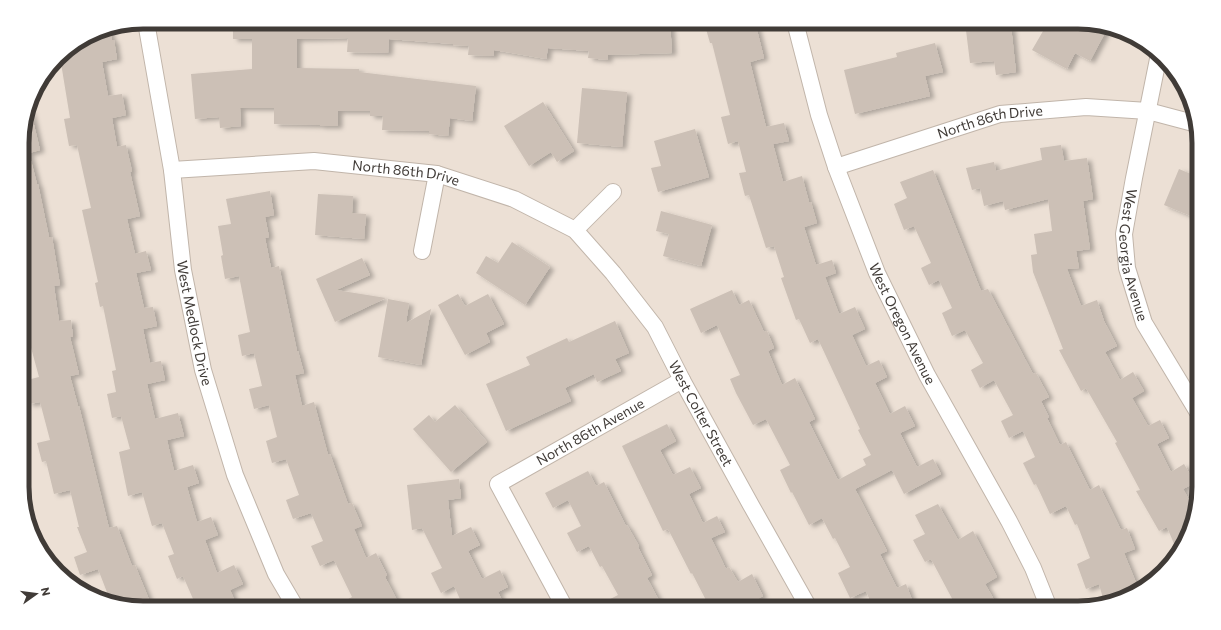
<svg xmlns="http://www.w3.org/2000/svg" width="1221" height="630" font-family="Commissioner,sans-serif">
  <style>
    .building { fill: #ccc0b6; filter: url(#shadow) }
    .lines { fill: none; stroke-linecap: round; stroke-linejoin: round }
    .street-casing { stroke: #c1b5aa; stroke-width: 18 }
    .street { stroke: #fff; stroke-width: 16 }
    .labels { text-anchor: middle; stroke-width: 4; stroke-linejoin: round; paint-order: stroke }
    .street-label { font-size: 14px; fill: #403b37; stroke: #fff }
    .rim { fill: none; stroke: #403b37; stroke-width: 5 }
  </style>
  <defs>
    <filter id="shadow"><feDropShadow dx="4.5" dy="2.5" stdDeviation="2" flood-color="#0004"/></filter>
  </defs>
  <rect width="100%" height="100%" fill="#ece0d5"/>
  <g class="building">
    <path d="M233,22H670L672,53L608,55V60L588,58L589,51L548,48L546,59L494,50V56L468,55L469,46L453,45V44L389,39L388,53L347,52L348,38L297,39V68L359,69V72L476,86L472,121L450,118L448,136L429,134V131L382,130L383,116H370V111H338V126H320V125L274,124V108H240L241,126L220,128L219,117L195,119L191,74L252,69V39H233Z"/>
    <path d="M704,22H755L764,58L750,62L766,127L784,123L789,141L773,144L783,182L802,176L809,202H811L817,223L804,227L816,265L832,260L836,273L825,277L839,314L855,307L865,329L852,335L866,366L879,360L887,377L875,383L890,414L905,406L915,426L900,433L917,467L933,459L941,474L904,494L892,470L855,489L887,551L880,554L897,588L906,584L915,608H873L866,591L850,598L838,573L850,567L835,538L833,539L822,518L809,525L792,492L791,493L780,470L790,465L766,419L753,425L736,393L730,379L740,375L717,325L701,333L690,309L732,290L739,305L749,300L764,332L767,331L774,348L768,351L782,385L795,378L815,419L809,422L838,480L866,465L863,459L871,455L858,430L860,429L818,339L810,343L799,319L796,320L781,278L784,277L774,246L766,248L749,195L745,196L739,173L746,172L738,141L728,144L721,117L730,115L712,43H710Z"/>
    <path d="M965,22H998V28L1011,26L1016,72L996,75L994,61L970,63Z"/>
    <path d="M1056,22H1078L1107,29L1090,61L1075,53L1067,69L1032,50L1046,26L1052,29Z"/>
    <path d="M109,29L112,40H114L117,59L102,62L108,96L122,94L126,115L112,118L117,147L126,145L132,171L130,172L140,216L127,219L135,254L146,251L151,270L136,273L144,308L153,307L157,326L143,329L150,363L161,361L165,380L147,384L155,419L178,413L184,436L167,440L174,471L193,465L199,483L187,487L197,522L211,517L218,535L205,540L217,573L234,565L243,584L230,590L238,608H197L183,576L177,579L168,556L174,554L162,523L152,526L142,492L128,496L119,452L130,449L121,416L112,418L107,394L116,392L112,371L116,370L103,306L100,307L95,283L98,282L82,210L91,208L77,145L69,146L64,119L70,118L60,57L63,52L97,31Z"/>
    <path d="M935,43L943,72L925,76L930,96L855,114L844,70L897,57L896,53Z"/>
    <path d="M582,88L627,92L622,147L577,143Z"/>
    <path d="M543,102L574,151L557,162L551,152L529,166L504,126Z"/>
    <path d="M30,108L40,150L29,153L37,184H38L49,237H52L60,285L54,286L59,321L71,320L73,337H70L79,374L70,376L78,406H79L109,528L117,526L132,566L135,565L150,602L139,607L110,600L98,569L80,575L74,557L87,552L77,527H79L70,490L54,494L46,461L42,462L37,443L50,440L40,402L29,404L23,381L39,377L30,344L28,328H23V303L26,302L23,281L22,135Z"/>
    <path d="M695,129L709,177L658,192L651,168L661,166L654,141Z"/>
    <path d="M1061,145L1064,161L1087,158L1093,199L1083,201L1090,249L1076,251L1079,268L1067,269L1081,306L1097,300L1104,321L1117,346L1105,352L1120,380L1133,372L1144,391L1132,398L1148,426L1160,420L1169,438L1157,444L1171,472L1184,464L1195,483L1183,489L1194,509L1186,540L1177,551L1167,527L1159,531L1136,491L1140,490L1115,443L1117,442L1086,388L1081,391L1059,350L1063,349L1033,272L1031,255L1037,254L1034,234L1052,231L1048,199L1005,210L1003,201L984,206L980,188L972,190L966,168L994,162L996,171L1042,160L1040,148Z"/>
    <path d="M1179,169L1198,177V219L1164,205Z"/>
    <path d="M933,170L981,291L988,289L1033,374L1036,373L1049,397L1041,401L1049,417L1047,418L1060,445L1066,442L1090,490L1099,485L1121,530L1127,528L1135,549L1124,553L1139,590L1104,602L1099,584L1086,589L1077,564L1090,558L1077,524L1075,525L1066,506L1050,514L1036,484L1034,485L1023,463L1035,457L1023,431L1009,438L1001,421L1013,415L994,380L980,388L971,370L983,363L965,330L952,336L942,313L952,308L939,280L929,285L921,268L931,263L914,226L904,230L894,204L907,198L900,182Z"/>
    <path d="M270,191L274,215L265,217L269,237L265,238L271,268L279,266L297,351H298L304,373L295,375L302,406L314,402L328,455L330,454L348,504L352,503L362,526L354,529L366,558L376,553L387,575L385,577L401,608H331L352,597L334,560L320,566L311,546L323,541L311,513L293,519L286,500L299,495L286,459L272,463L266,441L277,437L269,405L254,409L249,389L262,386L254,353L242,356L238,335L250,332L239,276L225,279L221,256L223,255L218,226L231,224L226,199Z"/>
    <path d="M318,194L353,196L352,213L366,214L364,239L315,235Z"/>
    <path d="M661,211L712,225L701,266L663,256L669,234L656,231Z"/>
    <path d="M512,242L550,267L525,305L476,273L486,256L498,263Z"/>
    <path d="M362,258L370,275L336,290L386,298L335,322L316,279Z"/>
    <path d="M458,294L465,306L488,294L504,324L486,333L490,342L465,355L438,305Z"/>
    <path d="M388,299L409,303L406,323L431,309L421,365L378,357Z"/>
    <path d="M615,321L629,353L615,359L621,371L597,382L594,374L565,388L571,401L506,431L486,384L530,365L526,357L567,338L569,342Z"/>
    <path d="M455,405L487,442L451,472L413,429L429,415L435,422Z"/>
    <path d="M667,424L676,441L660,450L673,475L690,467L701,488L689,494L703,523L717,516L725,532L711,538L726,569L729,567L738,582L752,574L763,596L741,608H710L692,573L691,574L668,529L663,531L622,446Z"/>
    <path d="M588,471L596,486L604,482L626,526L627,525L639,546L638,547L652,575L647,578L663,608H593L618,595L602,566L600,567L589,546L577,552L567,533L581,526L568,500L553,508L545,493Z"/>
    <path d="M459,479L461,498L448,500L452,536L471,527L480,545L468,551L482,579L500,570L508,587L498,592L506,608H464L454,586L441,593L431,573L442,568L422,528L412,530L407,485Z"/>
    <path d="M938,504L958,540L973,531L997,577L985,584L996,603L987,608H957L931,559L925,562L913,540L925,534L915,515Z"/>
  </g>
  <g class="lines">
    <defs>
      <g id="street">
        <path id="s1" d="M146,22L172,170L183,270L203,370L235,475L276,574L296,608"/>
        <path id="s2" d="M795,22L819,115L836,167L877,273L927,375L1009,521L1033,568L1049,608"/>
        <path id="s3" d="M1158,59L1134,178L1124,234L1127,268L1144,323L1199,414"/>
        <path id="s4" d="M836,167L1000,114L1086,107L1148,111L1197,124"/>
        <path id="s5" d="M172,170L314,161L437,174L514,199L575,230L613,273L655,327L682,380L752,507L809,608"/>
        <path d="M575,230L613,192"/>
        <path d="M422,251L437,174"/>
        <path id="s6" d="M565,608L498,484L682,380"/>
      </g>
    </defs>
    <use href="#street" class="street-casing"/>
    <use href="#street" class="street"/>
  </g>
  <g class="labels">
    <g class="street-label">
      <text dy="5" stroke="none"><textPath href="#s4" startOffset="161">North 86th Drive</textPath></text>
      <text dy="5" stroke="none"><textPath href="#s5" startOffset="235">North 86th Drive</textPath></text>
      <text dy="5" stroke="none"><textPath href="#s3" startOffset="200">West Georgia Avenue</textPath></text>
      <text dy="5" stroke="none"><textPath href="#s1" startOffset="305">West Medlock Drive</textPath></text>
      <text dy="5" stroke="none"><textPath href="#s2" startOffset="321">West Oregon Avenue</textPath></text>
      <text dy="5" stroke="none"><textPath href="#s5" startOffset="639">West Colter Street</textPath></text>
      <text dy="5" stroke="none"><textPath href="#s6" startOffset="247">North 86th Avenue</textPath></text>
    </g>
  </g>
  <path d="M0 0H1221V630H0ZM143 29H1078A114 114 0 0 1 1192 143V487A114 114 0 0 1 1078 601H143A114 114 0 0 1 29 487V143A114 114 0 0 1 143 29Z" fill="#fff" fill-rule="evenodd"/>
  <path class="rim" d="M143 29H1078A114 114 0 0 1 1192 143V487A114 114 0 0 1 1078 601H143A114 114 0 0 1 29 487V143A114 114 0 0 1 143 29Z"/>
  <g transform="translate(36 594) rotate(76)" stroke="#ffffff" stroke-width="3" paint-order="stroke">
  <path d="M0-3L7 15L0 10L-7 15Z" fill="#403b37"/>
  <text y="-6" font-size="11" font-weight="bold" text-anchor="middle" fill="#403b37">N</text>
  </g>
</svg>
